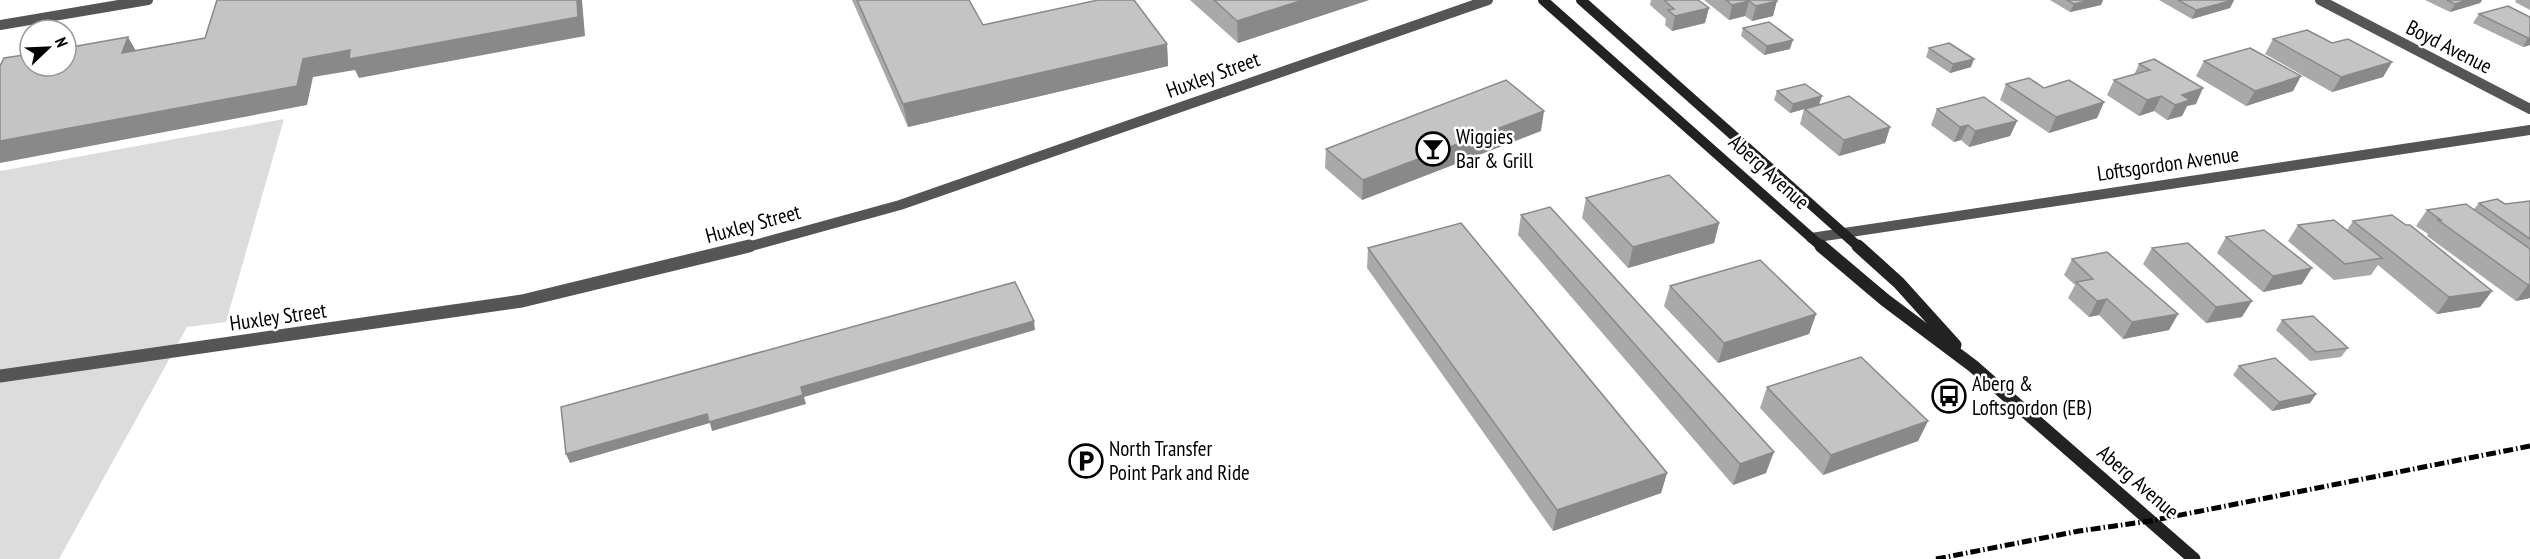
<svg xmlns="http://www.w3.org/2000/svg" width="2530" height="559" font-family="'PT Sans Narrow',sans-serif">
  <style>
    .green { fill: #dcdcdc }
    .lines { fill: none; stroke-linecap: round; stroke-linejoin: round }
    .street-far1 { stroke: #555; stroke-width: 10 }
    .street { stroke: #555; stroke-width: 13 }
    .secondary-far1 { stroke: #222; stroke-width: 10 }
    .secondary { stroke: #222; stroke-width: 13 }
    .rail { stroke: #000; stroke-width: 5; stroke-dasharray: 10 3 1.5 3; stroke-linecap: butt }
    .wall { fill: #a9a9a9 }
    .shaded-wall { fill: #898989 }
    .building { fill: #c4c4c4; stroke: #898989; stroke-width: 1.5 }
    .labels { text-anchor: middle; stroke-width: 5; stroke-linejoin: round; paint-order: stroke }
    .street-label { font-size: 21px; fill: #000; stroke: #fff }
    .poi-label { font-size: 21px; fill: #000; stroke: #fff; text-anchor: start }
  </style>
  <rect width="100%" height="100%" fill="#fff"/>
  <path class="green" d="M284,119L226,322L187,327L59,559H0V171Z"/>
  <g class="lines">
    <g class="street-far1">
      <path d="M2320,0L2530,109"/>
      <path d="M0,25L148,0"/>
      <path d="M1811,238L2530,130"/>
      <path d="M744,248L900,205L1488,0"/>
    </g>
    <path class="street" d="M0,376L522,301L749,246"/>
    <g class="secondary-far1">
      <path d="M1543,0L1823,248"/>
      <path d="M1581,0L1860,248"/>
    </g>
    <g class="secondary">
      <path d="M1821,246L1885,300L1973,366L2194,559"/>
      <path d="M1858,246L1899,283L1955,345"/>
    </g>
    <path class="rail" d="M1936,559L2079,531L2150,521L2530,446"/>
  </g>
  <g class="wall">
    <path d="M852,0H969L983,25L1167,44L1168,66L908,127Z"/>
    <path d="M1190,0H1369L1238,43Z"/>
    <path d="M1651,0H1698L1705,23L1672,31L1665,25L1666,19L1650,5Z"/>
    <path d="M1704,0H1775L1773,16L1752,21L1745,16L1729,20Z"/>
    <path d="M2050,0H2103L2101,5L2070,12Z"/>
    <path d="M2159,0H2234L2230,8L2192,19Z"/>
    <path d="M2425,0H2482L2480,3L2450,12Z"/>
    <path d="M2516,0H2530V10L2515,2Z"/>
    <path d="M2479,14L2530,17V45L2523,47L2473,23Z"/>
    <path d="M1743,28L1790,49L1764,55L1741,36Z"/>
    <path d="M2273,39L2392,62L2383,77L2332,92L2265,54Z"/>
    <path d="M1929,48L1971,67L1950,73L1926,57Z"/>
    <path d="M2154,59L2196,104L2187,106L2182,116L2167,120L2154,111L2139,116L2107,95L2114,80L2134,75L2139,64Z"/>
    <path d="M2204,61L2301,76L2293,91L2246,106L2196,76Z"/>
    <path d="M2006,84L2044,88L2104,102L2097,118L2049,133L2000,100Z"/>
    <path d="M1777,91L1890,127L1885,143L1839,156L1800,124L1804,109L1790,113L1774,100Z"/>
    <path d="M1937,109L2017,121L2010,136L1969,147L1961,140L1954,142L1931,125Z"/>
    <path d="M1541,131L1362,200L1325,168L1326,149Z"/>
    <path d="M1586,198L1719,223L1714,243L1628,268L1582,218Z"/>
    <path d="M2530,201V298L2516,301L2427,236L2428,234L2416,226L2427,210L2474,209L2479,203L2505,204Z"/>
    <path d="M1521,215L1766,473L1733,485L1518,235Z"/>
    <path d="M2353,221L2492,291L2480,307L2437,314L2378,265L2371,275L2334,280L2288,241L2298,225L2347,230Z"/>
    <path d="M2226,237L2302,284L2263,292L2217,253Z"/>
    <path d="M1368,248L1667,473L1661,493L1553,531L1367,268Z"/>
    <path d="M2152,248L2242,317L2206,323L2143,264Z"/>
    <path d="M2072,259L2178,314L2169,330L2123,339L2099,315L2089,317L2068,298L2075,285L2064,275Z"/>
    <path d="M1670,286L1816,314L1809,334L1718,363L1664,306Z"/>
    <path d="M2282,320L2348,348L2341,357L2310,361L2276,330Z"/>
    <path d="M2239,366L2316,394L2310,403L2272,411L2233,375Z"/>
    <path d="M1767,387L1928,421L1918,441L1823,475L1760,408Z"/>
  </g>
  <g class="shaded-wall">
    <path d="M577,0H582L585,36L359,78L355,70L313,77L307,105L0,163V141L303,59L350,50Z"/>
    <path d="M1303,0H1369L1238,43L1237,21Z"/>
    <path d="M2090,0H2103L2101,5L2070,12L2074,4Z"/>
    <path d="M2234,0L2230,8L2192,19L2196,10Z"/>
    <path d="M2467,0H2482L2480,3L2450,12L2455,4Z"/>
    <path d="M1749,1L1745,16L1729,20L1732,5Z"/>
    <path d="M1777,1L1773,16L1752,21L1756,6Z"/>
    <path d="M1709,8L1705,23L1672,31L1675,16Z"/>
    <path d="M128,37L139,56L122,53Z"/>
    <path d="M2528,38H2530V45L2523,47Z"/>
    <path d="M1793,40L1790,49L1764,55L1767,46Z"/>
    <path d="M1167,44L1168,66L908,127L903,104Z"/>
    <path d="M1974,59L1971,67L1950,73L1953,64Z"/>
    <path d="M2392,62L2383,77L2332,92L2341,77Z"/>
    <path d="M2301,76L2293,91L2246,106L2255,91Z"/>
    <path d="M2203,88L2196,104L2187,106L2182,116L2167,120L2175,105L2182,95Z"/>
    <path d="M1822,96L1819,105L1790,113L1793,104Z"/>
    <path d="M2161,96L2154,111L2139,116L2147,100Z"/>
    <path d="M2104,102L2097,118L2049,133L2056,117Z"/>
    <path d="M1544,111L1541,131L1362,200L1363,180Z"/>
    <path d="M2017,121L2010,136L1969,147L1975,131Z"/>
    <path d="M1968,125L1961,140L1954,142L1960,127Z"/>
    <path d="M1890,127L1885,143L1839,156L1844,140Z"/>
    <path d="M1719,223L1714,243L1628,268L1633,247Z"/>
    <path d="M2312,268L2302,284L2263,292L2273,276Z"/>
    <path d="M2530,284V298L2516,301L2528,285Z"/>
    <path d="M2492,291L2480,307L2437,314L2449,297Z"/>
    <path d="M2107,299L2099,315L2089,317L2097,301Z"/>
    <path d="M2252,301L2242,317L2206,323L2216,307Z"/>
    <path d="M1816,314L1809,334L1718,363L1724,343Z"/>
    <path d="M2178,314L2169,330L2123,339L2132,322Z"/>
    <path d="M1034,321L1035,330L804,397L806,404L712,431L710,423L570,463L566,454Z"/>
    <path d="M2316,394L2310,403L2272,411L2279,402Z"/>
    <path d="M1928,421L1918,441L1823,475L1831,455Z"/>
    <path d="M1774,452L1766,473L1733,485L1740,464Z"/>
    <path d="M1667,473L1661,493L1553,531L1557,510Z"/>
  </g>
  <g class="building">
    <path d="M217,0H577L578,17L349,59L350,50L303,59L297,86L0,141V66L4,58L30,54V66H66V48L128,37L122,53L205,38Z"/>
    <path d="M857,0H969L983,25L1098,0H1134L1167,44L903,104Z"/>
    <path d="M1214,0H1303L1237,21Z"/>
    <path d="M1664,0H1698L1709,8L1675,16L1668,10L1674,9Z"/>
    <path d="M1726,0H1775L1777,1L1756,6L1749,1L1732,5Z"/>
    <path d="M2067,0H2090L2074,4Z"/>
    <path d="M2178,0H2234L2196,10Z"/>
    <path d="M2447,0H2467L2455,4Z"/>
    <path d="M2508,6L2530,17V38H2528L2479,14Z"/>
    <path d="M1769,22L1793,40L1767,46L1743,28Z"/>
    <path d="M2307,30L2332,43L2348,39L2392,62L2341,77L2273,39Z"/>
    <path d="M1949,43L1974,59L1953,64L1929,48Z"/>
    <path d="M2250,48L2301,76L2255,91L2204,61Z"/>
    <path d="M2154,59L2203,88L2182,95L2190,100L2175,105L2161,96L2147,100L2114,80L2150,70L2139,64Z"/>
    <path d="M2029,78L2044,88L2069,80L2104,102L2056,117L2006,84Z"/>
    <path d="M1506,80L1544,111L1363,180L1326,149Z"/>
    <path d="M1805,84L1822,96L1793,104L1777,91Z"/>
    <path d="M1849,96L1890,127L1844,140L1805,109Z"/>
    <path d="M1984,97L2017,121L1975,131L1968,125L1960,127L1937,109Z"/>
    <path d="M1669,175L1719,223L1633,247L1586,198Z"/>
    <path d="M2497,199L2505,204L2530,201V239L2479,203Z"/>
    <path d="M2466,204L2530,249V284L2528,285L2438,220H2441L2427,210Z"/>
    <path d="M1550,207L1774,452L1740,464L1521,215Z"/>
    <path d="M2392,215L2406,225H2410L2492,291L2449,297L2353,221Z"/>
    <path d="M2334,220L2382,258L2345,264L2298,225Z"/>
    <path d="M1461,223L1667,473L1557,510L1368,248Z"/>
    <path d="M2264,230L2312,268L2273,276L2226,237Z"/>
    <path d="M2188,243L2252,301L2216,307L2152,248Z"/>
    <path d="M2107,252L2178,314L2132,322L2107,299L2097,301L2076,282L2093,279L2072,259Z"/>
    <path d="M1760,260L1816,314L1724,343L1670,286Z"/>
    <path d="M1015,282L1034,321L801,387L803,395L709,422L707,414L566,454L561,407Z"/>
    <path d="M2313,316L2348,348L2316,352L2282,320Z"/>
    <path d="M1861,357L1928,421L1831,455L1767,387Z"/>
    <path d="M2275,358L2316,394L2279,402L2239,366Z"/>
  </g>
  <defs>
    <symbol id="bar-ring" viewBox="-11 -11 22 22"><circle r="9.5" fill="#fff" stroke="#000" stroke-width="1.5"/><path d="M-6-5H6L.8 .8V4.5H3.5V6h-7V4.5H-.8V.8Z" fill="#000"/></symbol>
    <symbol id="bus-ring" viewBox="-11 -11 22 22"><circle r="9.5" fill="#fff" stroke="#000" stroke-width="1.5"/><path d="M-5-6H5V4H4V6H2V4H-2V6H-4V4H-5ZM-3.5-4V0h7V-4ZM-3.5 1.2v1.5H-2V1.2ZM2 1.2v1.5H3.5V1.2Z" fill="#000"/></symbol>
    <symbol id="parking-ring" viewBox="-11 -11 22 22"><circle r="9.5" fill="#fff" stroke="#000" stroke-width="1.5"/><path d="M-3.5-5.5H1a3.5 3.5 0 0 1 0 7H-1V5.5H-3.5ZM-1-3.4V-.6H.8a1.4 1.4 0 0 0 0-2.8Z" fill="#000"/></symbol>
  </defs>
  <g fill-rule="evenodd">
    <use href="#bar-ring" x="1414" y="130" width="38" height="38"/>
    <use href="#bus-ring" x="1930" y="377" width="38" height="38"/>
    <use href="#parking-ring" x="1067" y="442" width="38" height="38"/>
  </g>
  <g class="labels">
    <g class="street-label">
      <text transform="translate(2449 47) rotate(27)" y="7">Boyd Avenue</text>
      <text transform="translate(1213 75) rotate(-20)" y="7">Huxley Street</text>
      <text transform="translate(2168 164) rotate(-8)" y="7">Loftsgordon Avenue</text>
      <text transform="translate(1769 172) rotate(42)" y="7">Aberg Avenue</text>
      <text transform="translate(753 224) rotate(-15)" y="7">Huxley Street</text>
      <text transform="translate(278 317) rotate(-8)" y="7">Huxley Street</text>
      <text transform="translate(2138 482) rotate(41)" y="7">Aberg Avenue</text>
    </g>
    <g class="poi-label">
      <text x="1456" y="144">Wiggies<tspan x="1456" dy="24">Bar &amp; Grill</tspan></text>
      <text x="1972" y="391">Aberg &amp;<tspan x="1972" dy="24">Loftsgordon (EB)</tspan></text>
      <text x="1109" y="456">North Transfer<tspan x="1109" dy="24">Point Park and Ride</tspan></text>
    </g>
  </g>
  <g transform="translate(48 48) rotate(67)"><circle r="28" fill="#ffffff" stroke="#999999" stroke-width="1.5"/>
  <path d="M0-4.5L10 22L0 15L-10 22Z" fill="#000000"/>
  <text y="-9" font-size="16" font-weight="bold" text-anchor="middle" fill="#000000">N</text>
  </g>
</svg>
